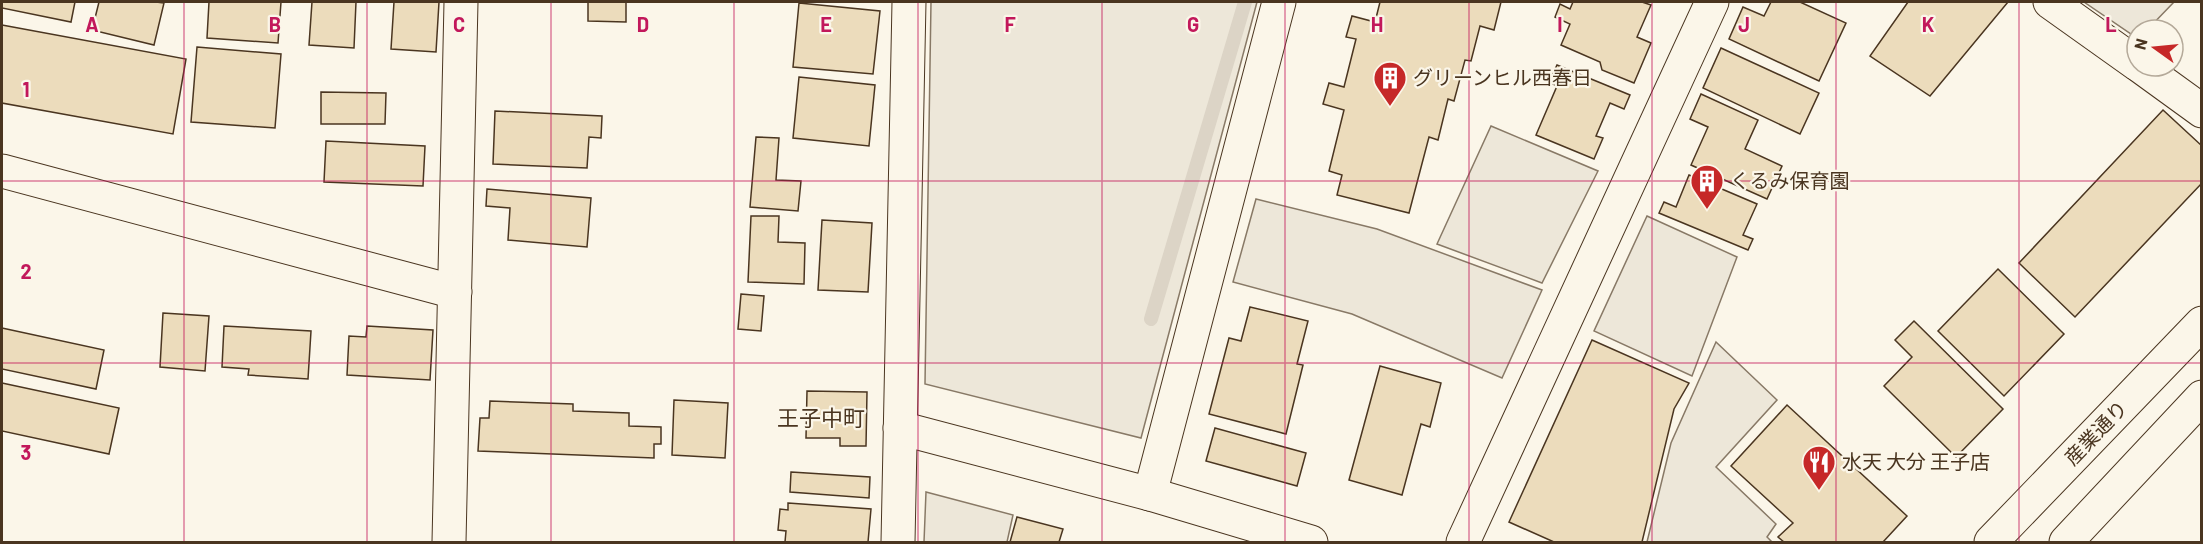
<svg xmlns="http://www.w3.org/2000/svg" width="2203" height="544" font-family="Barlow,'Noto Sans JP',sans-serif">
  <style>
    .parking { fill: #ede7d9; stroke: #887966; stroke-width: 1.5 }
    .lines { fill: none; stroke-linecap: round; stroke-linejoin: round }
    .stream { stroke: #dcd4c6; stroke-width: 14 }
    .building { fill: #ecdcbc; stroke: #4a3520; stroke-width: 1.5 }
    .street-casing { stroke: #4a3520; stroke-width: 35 }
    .secondary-casing { stroke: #4a3520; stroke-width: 35 }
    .highway-casing { stroke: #4a3520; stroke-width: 35 }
    .street { stroke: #fbf6e9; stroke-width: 33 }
    .secondary { stroke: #fbf6e9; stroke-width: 33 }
    .highway { stroke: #fbf6e9; stroke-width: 33 }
    .grid { fill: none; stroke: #c2185b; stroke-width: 1.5; stroke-opacity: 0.55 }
    .labels { text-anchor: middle; stroke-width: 4.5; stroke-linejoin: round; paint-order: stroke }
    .poi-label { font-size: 20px; fill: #4a3520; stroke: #fbf6e9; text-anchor: start }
    .street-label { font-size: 20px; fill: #4a3520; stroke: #fbf6e9 }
    .quarter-label { font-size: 22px; fill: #4a3520; stroke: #fbf6e9 }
    .grid-label { font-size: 20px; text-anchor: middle; font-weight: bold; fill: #c2185b; stroke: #fbf6e9; stroke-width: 4.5; stroke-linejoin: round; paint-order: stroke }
  </style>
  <rect width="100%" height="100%" fill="#fbf6e9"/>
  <g class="parking">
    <path d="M931,2H1257L1141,438L925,384Z"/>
    <path d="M2084,2H2174L2147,30H2137V38Z"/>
    <path d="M1491,126L1598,171L1542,283L1437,244Z"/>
    <path d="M1256,199L1377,229L1542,290L1502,378L1352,314L1233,282Z"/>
    <path d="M1647,216L1737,257L1692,376L1594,331Z"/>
    <path d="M1716,342L1777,400L1716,467L1776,524L1767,537L1772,542H1647L1671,443Z"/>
    <path d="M926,492L1013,515L1007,542H924Z"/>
  </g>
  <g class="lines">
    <path class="stream" d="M1151,319L1245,2"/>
  </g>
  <g class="building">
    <path d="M2,2H75L71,22L2,8Z"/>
    <path d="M99,2H156L164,3L154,45L92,30Z"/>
    <path d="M209,2H281L278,43L207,38Z"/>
    <path d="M312,2H356L354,48L309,45Z"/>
    <path d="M394,2H439L436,52L391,49Z"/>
    <path d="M588,2H626V22L588,21Z"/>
    <path d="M1380,2H1501L1494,30L1480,26L1471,61L1465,60L1454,101L1448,99L1438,140L1429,137L1409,213L1337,195L1342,175L1329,171L1344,110L1323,104L1329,83L1344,87L1356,39L1346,37L1352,16L1375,22Z"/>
    <path d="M1573,2H1642L1651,5L1637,37L1651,43L1634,83L1602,70L1600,62L1561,45L1570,24L1555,17L1560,4L1570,9Z"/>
    <path d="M1771,2H1800L1846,23L1819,81L1729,39L1743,7L1764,16Z"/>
    <path d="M1908,2H2008L1930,96L1870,56Z"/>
    <path d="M799,3L880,11L873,74L793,67Z"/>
    <path d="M2,25L186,59L173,134L2,103Z"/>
    <path d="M197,47L281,54L275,128L191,122Z"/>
    <path d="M1721,48L1819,93L1800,134L1703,88Z"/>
    <path d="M1557,65L1630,95L1624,109L1610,103L1596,136L1603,138L1594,159L1536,135L1557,86L1549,82Z"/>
    <path d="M799,77L875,85L869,146L793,138Z"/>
    <path d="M321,92L386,93L385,124H321Z"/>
    <path d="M1701,94L1758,120L1745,149L1782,166L1767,199L1691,165L1708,127L1690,119Z"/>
    <path d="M2163,110L2202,146V183L2075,317L2019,263Z"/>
    <path d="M495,111L602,116L601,138L589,137L587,168L493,164Z"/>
    <path d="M756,137L779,138L776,180L801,181L798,211L750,207Z"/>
    <path d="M326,141L425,146L423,186L324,182Z"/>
    <path d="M1689,175L1757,204L1743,235L1753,239L1748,250L1659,213L1664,202L1676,207Z"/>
    <path d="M487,189L591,198L587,247L508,240L510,208L486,206Z"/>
    <path d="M751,216H779L778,242L805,243L804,284L748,282Z"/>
    <path d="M822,220L872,223L868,292L818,290Z"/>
    <path d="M1998,269L2064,334L2004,396L1938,331Z"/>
    <path d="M741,294L764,296L761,331L738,329Z"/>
    <path d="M1250,307L1308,321L1297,364L1303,365L1286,434L1209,414L1229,338L1241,341Z"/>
    <path d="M163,313L209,316L205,371L160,367Z"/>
    <path d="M1914,321L2003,409L1956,457L1884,386L1912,357L1895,340Z"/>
    <path d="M224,326L311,331L308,379L248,375L249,369L222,367Z"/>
    <path d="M367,326L433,330L430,380L347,375L349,336L366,337Z"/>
    <path d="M2,328L104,350L96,389L2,369Z"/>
    <path d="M1592,340L1689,383L1674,409L1642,542H1554L1509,522Z"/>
    <path d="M1380,366L1441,383L1430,427L1421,424L1402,495L1349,480Z"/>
    <path d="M2,383L119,408L109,454L2,431Z"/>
    <path d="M807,391L867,392L866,446H840V438H806Z"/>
    <path d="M674,400L728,403L725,458L672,455Z"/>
    <path d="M490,401L573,404V411L629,413V426L661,427V444H654V458L478,451L480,418H489Z"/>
    <path d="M1787,405L1907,516L1883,542H1784L1778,537L1793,523L1731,466Z"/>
    <path d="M1215,428L1306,453L1297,486L1206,461Z"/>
    <path d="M791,472L870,477L869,498L790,492Z"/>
    <path d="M788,503L871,509L868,542H785L786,531L778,530L780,509L788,510Z"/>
    <path d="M1017,517L1063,529L1059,542H1010Z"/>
  </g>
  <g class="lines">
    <defs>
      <g id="street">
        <path d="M2050,2L2137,64"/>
        <path d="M2140,66L2202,111"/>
        <path d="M1150,494L1279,2"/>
        <path d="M449,542L461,2"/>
        <path d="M898,542L909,2"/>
        <path d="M1463,542L1712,2"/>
      </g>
      <g id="secondary">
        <path d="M2,171L455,292"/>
        <path d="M900,428L1150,494L1311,542"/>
      </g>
      <g id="highway">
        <path d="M1991,542L2202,323"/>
        <path d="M2066,542L2202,397"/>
      </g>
    </defs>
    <use href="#street" class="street-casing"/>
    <use href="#secondary" class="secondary-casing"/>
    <use href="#highway" class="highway-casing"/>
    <use href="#street" class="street"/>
    <use href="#secondary" class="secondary"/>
    <use href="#highway" class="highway"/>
  </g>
  <path class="grid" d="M184,2V542M367,2V542M551,2V542M734,2V542M918,2V542M1102,2V542M1285,2V542M1469,2V542M1652,2V542M1836,2V542M2019,2V542M2,181H2202M2,363H2202"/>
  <defs>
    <symbol id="building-pin" viewBox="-11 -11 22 30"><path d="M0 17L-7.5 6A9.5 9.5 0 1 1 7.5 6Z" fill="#c62828" stroke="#fbf6e9"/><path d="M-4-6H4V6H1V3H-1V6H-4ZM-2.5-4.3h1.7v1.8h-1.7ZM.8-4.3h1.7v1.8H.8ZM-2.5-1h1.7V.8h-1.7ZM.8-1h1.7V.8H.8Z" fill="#fff"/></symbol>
    <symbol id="restaurant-pin" viewBox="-11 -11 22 30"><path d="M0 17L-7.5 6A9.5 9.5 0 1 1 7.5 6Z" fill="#c62828" stroke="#fbf6e9"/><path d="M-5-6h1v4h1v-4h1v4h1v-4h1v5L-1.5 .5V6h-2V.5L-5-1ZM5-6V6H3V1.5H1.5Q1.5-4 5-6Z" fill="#fff"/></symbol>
  </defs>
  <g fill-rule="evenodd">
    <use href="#building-pin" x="1371" y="59" width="38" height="52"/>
    <use href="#building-pin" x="1688" y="162" width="38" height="52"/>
    <use href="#restaurant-pin" x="1800" y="443" width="38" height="52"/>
  </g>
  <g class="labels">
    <g class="poi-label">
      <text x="1413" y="85">グリーンヒル西春日</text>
      <text x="1730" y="188">くるみ保育園</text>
      <text x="1842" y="469">水天 大分 王子店</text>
    </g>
    <g class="street-label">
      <text transform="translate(2096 433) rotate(-46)" y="7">産業通り</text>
    </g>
    <g class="quarter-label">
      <text x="821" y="426">王子中町</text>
    </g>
  </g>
  <g class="grid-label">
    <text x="92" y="32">A</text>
    <text x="275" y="32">B</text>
    <text x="459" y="32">C</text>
    <text x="643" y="32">D</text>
    <text x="826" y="32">E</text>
    <text x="1010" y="32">F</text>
    <text x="1193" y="32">G</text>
    <text x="1377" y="32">H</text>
    <text x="1560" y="32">I</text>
    <text x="1744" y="32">J</text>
    <text x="1928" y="32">K</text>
    <text x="2111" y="32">L</text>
    <text x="26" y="97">1</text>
    <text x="26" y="279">2</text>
    <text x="26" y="460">3</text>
  </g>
  <rect width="2203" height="544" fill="none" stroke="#4a3520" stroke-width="6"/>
  <g transform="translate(2155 48) rotate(285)"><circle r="28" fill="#fbf6e9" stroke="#b4a999" stroke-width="1.5"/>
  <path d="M0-4.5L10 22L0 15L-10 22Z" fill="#c62828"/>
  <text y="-9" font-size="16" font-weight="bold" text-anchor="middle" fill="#4a3520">N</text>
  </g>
</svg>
